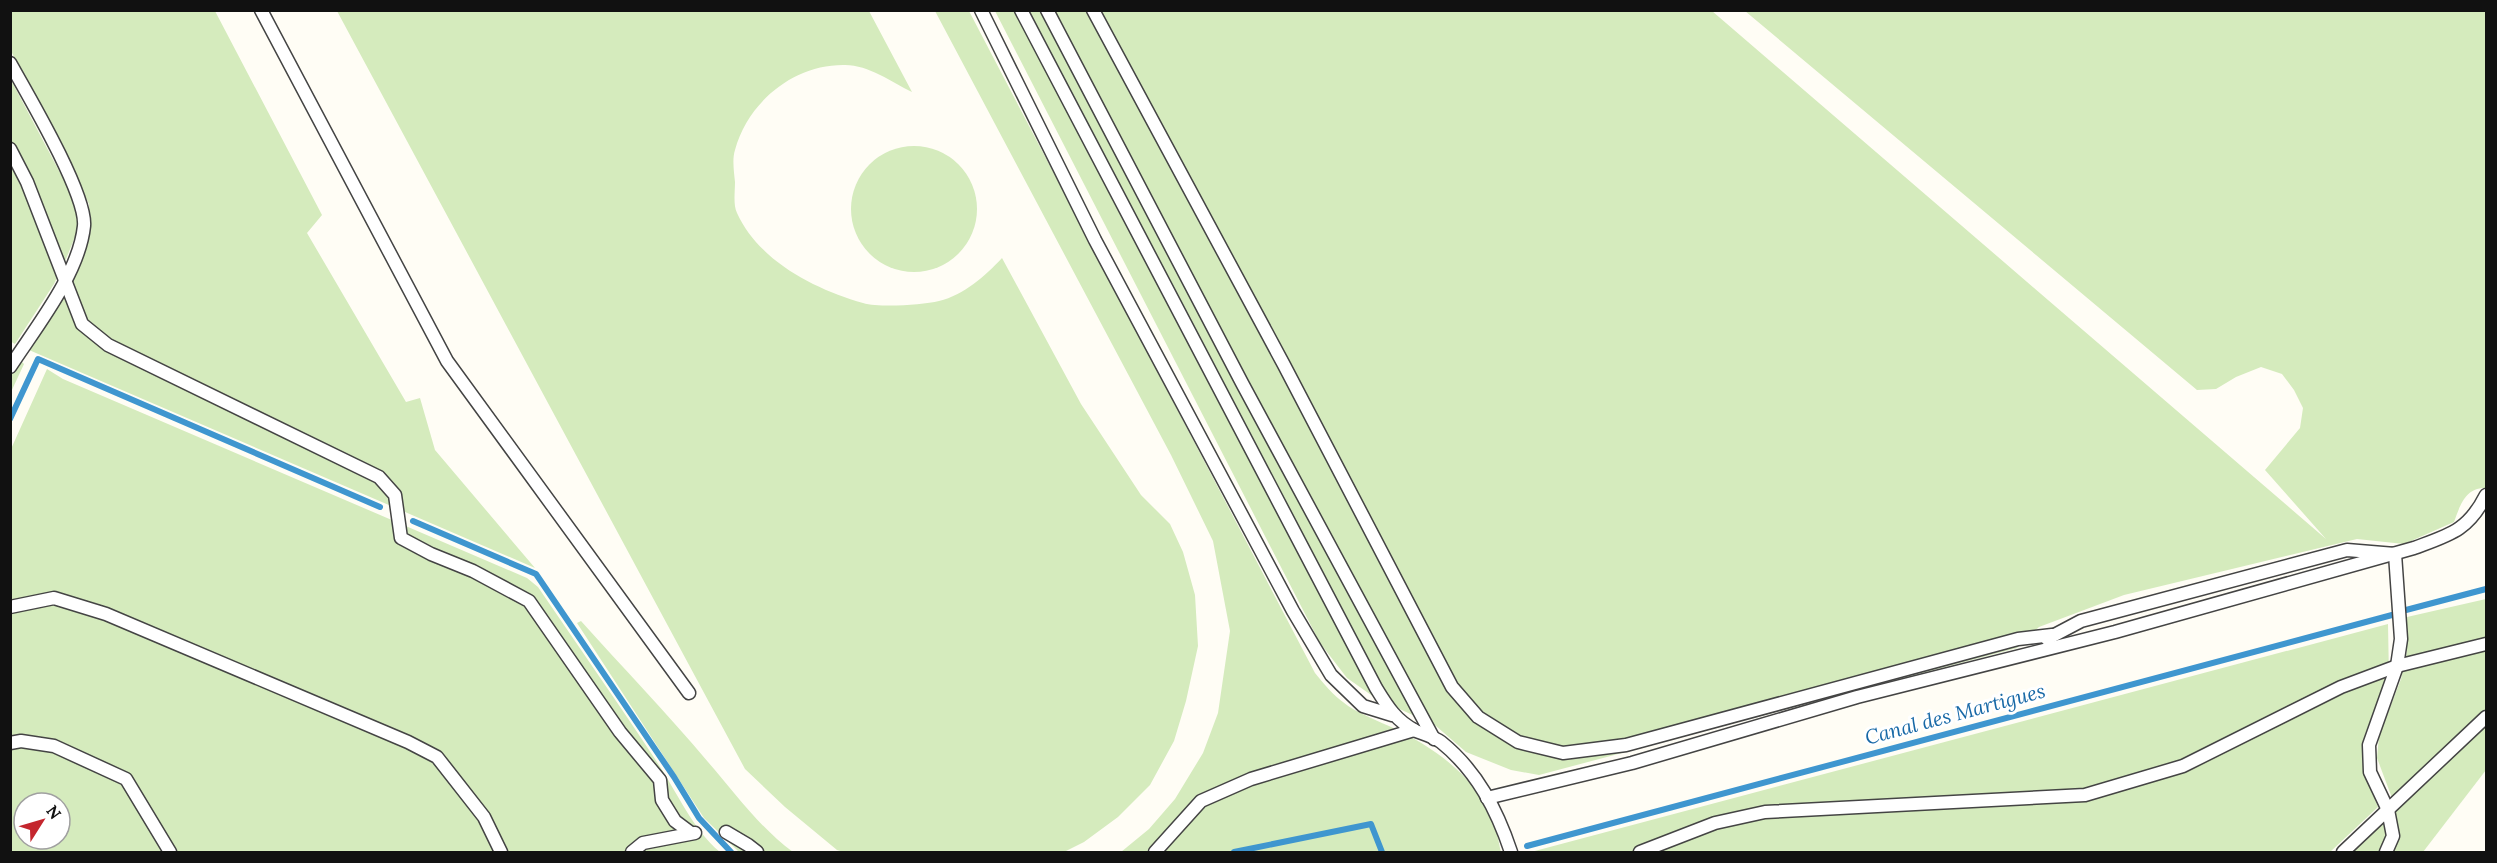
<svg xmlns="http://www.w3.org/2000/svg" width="2497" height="863" font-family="Lora,serif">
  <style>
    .green { fill: #d5ebbd; fill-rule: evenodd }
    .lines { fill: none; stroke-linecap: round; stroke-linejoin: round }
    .stream { stroke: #3f96cf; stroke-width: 6 }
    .lane-casing { stroke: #444; stroke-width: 15 }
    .lane { stroke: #fff; stroke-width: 12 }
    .labels { text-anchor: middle; stroke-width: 6; stroke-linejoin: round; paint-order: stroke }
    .water-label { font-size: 20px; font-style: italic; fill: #1768a6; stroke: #fff }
  </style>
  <rect width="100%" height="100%" fill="#fffdf5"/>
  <g class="green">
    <path d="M11,11H215L322,215L307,233L406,402L420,398L435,450L535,568L29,350L80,266L89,222V204L11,51Z"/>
    <path d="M337,11H869L912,92C891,82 869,65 845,65C794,64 748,102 735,150C732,159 734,172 735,182C735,191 733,205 737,213C759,261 814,289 863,303C880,308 922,305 939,301C964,295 985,276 1002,258L1081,404L1141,495L1170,524L1183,552L1195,595L1198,646L1186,701L1174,741L1150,785L1118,817L1084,842L1064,852H844L837,850L785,807L745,769Z"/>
    <path d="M935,11H969L1315,673C1341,706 1353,710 1389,726C1432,746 1471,773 1492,816C1497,827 1498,841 1501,852H1121L1149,829L1175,799L1203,753L1218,713L1230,631L1213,541L1171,455Z"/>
    <path d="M995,11H1712L2326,539L2265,470L2300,428L2303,408L2294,390L2282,374L2261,367L2236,377L2216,389L2197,390L1745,11H2486V488C2466,487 2460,505 2454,522L2404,544L2357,539L2124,595L2039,627L2017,648L1539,775L1511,770L1466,752L1436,726L1374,697L1347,678L1320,643Z"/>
    <path d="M10,78L76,203L79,227L66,259L54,284L15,344L10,341Z"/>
    <circle cx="914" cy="209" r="63"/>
    <path d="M11,351L24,364L11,392Z"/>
    <path d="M47,369L63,379L527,578L538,587C578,646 619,704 657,762C677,792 693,830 720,852H11V449ZM24,803H60V839H24Z"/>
    <path d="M2486,599V709L2392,798L2377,758L2379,736L2401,679L2407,651V617Z"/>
    <path d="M581,621C623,668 667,713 708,762C735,793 760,828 793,852H739L704,818L577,623Z"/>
    <path d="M2388,624L2389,678L2365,734L2362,756L2364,773L2378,807L2330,852H1531Z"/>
    <path d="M2486,725V770L2423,852H2353Z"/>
  </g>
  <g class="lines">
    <g class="stream">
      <path d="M10,419L38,359L380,507"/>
      <path d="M413,521L536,574L674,777L699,818L731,852"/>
      <path d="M2406,610L2486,589"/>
      <path d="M1527,846L2392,615"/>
      <path d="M1234,852L1371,824L1382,852"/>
    </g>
    <defs>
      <g id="lane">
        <path d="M261,10L447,361L689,693"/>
        <path d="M981,10L1095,240L1293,611L1331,675L1363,706L1392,715"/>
        <path d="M1021,10L1376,688C1387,706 1396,721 1416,731C1424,734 1434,737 1441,742C1477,771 1497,810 1511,852"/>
        <path d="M1047,10L1242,383L1434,739"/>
        <path d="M1093,10L1284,365L1452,687L1478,717L1518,742L1563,753L1626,745L2018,639L2052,635"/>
        <path d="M10,63C28,95 87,195 84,226C79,274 36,327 10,367"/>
        <path d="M10,149L27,182L82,324L108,345L379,477L395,495L401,538L431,554L473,571L529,601L620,732L660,780L662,800L675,821L691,833"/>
        <path d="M10,607L54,598L106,614L408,742L437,757L484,817L501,852"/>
        <path d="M2047,639L2081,621L2347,550L2395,554L2401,639L2397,666L2369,745L2370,772L2388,810L2393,836L2386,852"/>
        <path d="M10,743L21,741L54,746L126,779L170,852"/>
        <path d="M1487,798L1632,763L1857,697L2115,632L2414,548C2449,535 2468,531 2486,495"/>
        <path d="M726,832L748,845L757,852"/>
        <path d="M632,852L643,843L695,833"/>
        <path d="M1155,852L1201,801L1251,779L1414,730"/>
        <path d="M1640,852L1715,823L1765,812L2085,795L2183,766L2341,687L2397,666L2486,644"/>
        <path d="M2343,852L2486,717"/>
      </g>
    </defs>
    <use href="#lane" class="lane-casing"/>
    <use href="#lane" class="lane"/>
  </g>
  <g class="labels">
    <g class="water-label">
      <text transform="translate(1955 714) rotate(-15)" y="7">Canal des Martigues</text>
    </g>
  </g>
  <rect width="2497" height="863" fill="none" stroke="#111111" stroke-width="24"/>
  <g transform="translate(42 821) rotate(53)"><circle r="28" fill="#ffffff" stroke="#a0a0a0" stroke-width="1.5"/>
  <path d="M0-4.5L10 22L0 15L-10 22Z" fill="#c4262e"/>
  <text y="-9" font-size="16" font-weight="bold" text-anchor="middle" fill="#111111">N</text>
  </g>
</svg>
